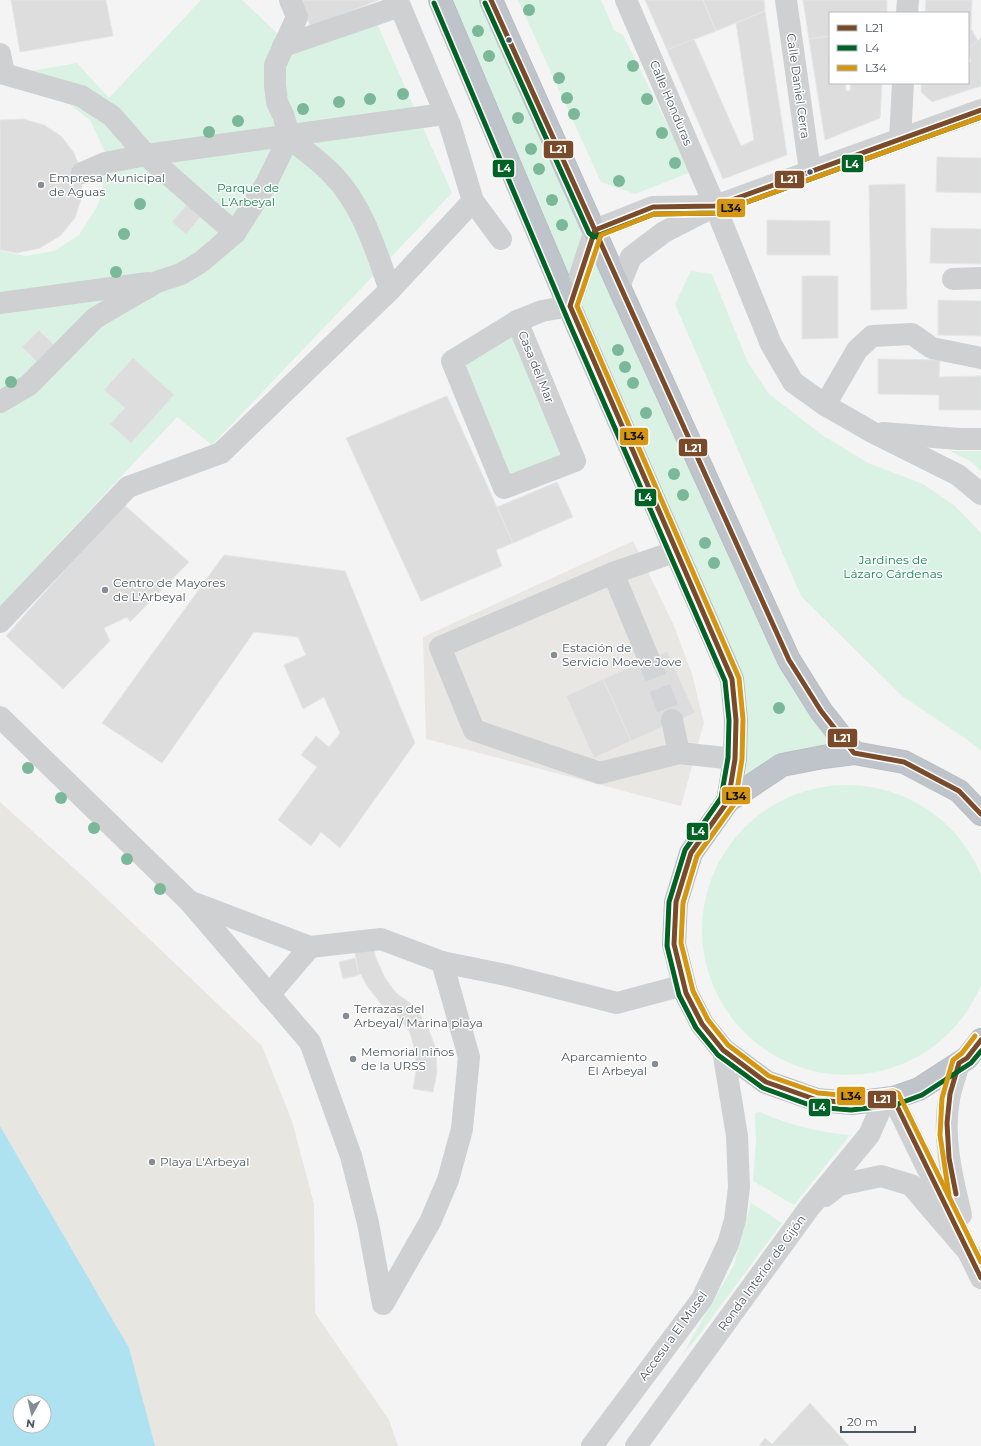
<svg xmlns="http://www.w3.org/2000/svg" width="981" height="1446" font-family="Montserrat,sans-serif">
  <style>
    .commercial { fill: #e8e7e3 }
    .green { fill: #d9f2e3 }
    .sand { fill: #e7e6e1; fill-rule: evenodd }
    .water { fill: #aee2f0; fill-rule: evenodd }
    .building { fill: #ddddde; stroke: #e5e6e7 }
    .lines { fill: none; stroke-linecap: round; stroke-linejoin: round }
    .minor-tunnel { stroke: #d2d4d7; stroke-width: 22; stroke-dasharray: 22 11; stroke-linecap: butt }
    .highway-casing { stroke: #b9bec3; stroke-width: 24 }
    .minor { stroke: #ced0d2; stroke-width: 22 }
    .highway { stroke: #bec4c9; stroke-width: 22 }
    .bus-1-casing { stroke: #fff; stroke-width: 8 }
    .bus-2-casing { stroke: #fff; stroke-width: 8 }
    .bus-3-casing { stroke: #fff; stroke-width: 8 }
    .bus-1 { stroke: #7a4b2a; stroke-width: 5 }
    .bus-2 { stroke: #006224; stroke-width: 5 }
    .bus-3 { stroke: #d49613; stroke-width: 5 }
    .tree { fill: #7ab899 }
    .bus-dot { fill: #4a5661; stroke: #fff; stroke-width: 1.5 }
    .poi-dot { fill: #868d94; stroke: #fff; stroke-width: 1.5 }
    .labels { text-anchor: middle; stroke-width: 3; stroke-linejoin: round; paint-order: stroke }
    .street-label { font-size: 12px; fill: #4a5661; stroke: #fff }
    .poi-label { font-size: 12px; fill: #4a5661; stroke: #fff; text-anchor: start }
    .park-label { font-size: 12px; fill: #17864f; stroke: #fff }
    .line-badge { stroke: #fff; stroke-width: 1.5 }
    .badge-label { font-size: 11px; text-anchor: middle; font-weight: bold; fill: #fff }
    .pale-badge-label { font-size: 11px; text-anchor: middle; font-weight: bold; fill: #111 }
  </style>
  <rect width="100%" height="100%" fill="#f4f4f4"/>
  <path class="commercial" d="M633,541L674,626L692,674L704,723L681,806L426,739L423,637Z"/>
  <g class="green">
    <path d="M201,0H242L279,35L363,22L378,26L452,193L212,445L177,417L0,606V251L26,256L54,251L79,235L97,207L103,186L105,152L90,120L69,104L34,94L25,72L77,63L109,98Z"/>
    <path d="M440,0H491L789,660L854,753L823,757L728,801L732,679Z"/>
    <path d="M518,0H601L614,30L623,35L691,172L635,194L601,182Z"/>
    <path d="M691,271L712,274L748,363L769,394L822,435L868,463L923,484L955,506L981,533V751L972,743L902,696L801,596L675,304Z"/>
    <path d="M517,321L575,461L504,488L452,361Z"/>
    <path d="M950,451H981V471L970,461Z"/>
    <circle cx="847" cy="930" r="145"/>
    <path d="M760,1112C789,1125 818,1132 850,1135L794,1205L753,1181L756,1141L755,1113Z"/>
    <path d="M751,1203L782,1223L693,1343L682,1355L734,1265Z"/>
  </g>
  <path class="sand" d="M0,802L86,879L262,1046L292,1121L314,1204L315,1313L389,1420L398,1446H24L0,1390ZM20,1402H44V1426H20Z"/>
  <path class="water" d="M0,1126L129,1348L155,1446H0ZM20,1402H44V1426H20Z"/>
  <g class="building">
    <path d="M11,0H106L113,36L20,52Z"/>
    <path d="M299,0H378L311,27Z"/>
    <path d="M645,0H703L716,31L667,50Z"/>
    <path d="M703,0H764L765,11L716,31Z"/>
    <path d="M803,0H887V13H830V36L809,39Z"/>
    <path d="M926,0H972L971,29L978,41L968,49V13H925Z"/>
    <path d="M765,11L787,155L723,179L667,50L694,39L741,146L754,140L736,23Z"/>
    <path d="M830,36V83H845L846,91H850L851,83H882L880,118L825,140L809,39Z"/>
    <path d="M981,38V86L932,102L921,92V83H968V63L971,62L968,49Z"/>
    <path d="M23,119L44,125L61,136L74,153L82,173V196L75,218L60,236L40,248L17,253L0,250V120Z"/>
    <path d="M937,157L981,158V193L936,192Z"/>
    <path d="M905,184L907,309L871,310L869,185Z"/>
    <path d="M188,203L202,215L186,234L172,222Z"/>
    <path d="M767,220L830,221V255H767Z"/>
    <path d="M931,228L981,229V264L930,263Z"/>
    <path d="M802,276H838V338L802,339Z"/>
    <path d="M938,300L981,301V336L938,335Z"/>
    <path d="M39,330L55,346L38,363L22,347Z"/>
    <path d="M133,358L174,395L131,443L110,424L125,408L104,390Z"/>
    <path d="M878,359L940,360L939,377L981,376V410H939V395L878,394Z"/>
    <path d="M447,396L513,543L496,550L502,566L421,601L346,438Z"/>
    <path d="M557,482L573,517L513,543L497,507Z"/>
    <path d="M123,504L189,562L130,622L127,617L104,628L110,641L63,689L6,636Z"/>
    <path d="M224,555L345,571L415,743L340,848L321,832L311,846L278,820L317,767L301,755L316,736L329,747L340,733L324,697L303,709L284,665L306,655L298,637L254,632L162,763L102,723Z"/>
    <path d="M667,651L695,713L631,741L603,679Z"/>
    <path d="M603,679L631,741L594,758L566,696Z"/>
    <path d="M374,943L375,956L385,978L396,993L413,1005L427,1025L436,1049L437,1072L433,1092L413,1089L416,1070L415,1051L410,1033L397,1015L381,1004L367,986L361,974L359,975L354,948Z"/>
    <path d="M355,958L359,975L343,979L339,962Z"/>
    <path d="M810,1403L849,1446H759L765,1438L772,1444Z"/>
  </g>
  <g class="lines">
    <path class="minor-tunnel" d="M648,657L672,720"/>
    <defs>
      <g id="highway">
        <path d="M440,0L576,322L732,679L736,720L735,759L728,801"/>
        <path d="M491,0L625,300L789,660L821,711L854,753"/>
        <path d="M981,814L959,791L904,762L854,753L823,757L782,765L728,801L691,853L676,902L674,944L686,993L702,1024L723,1050L766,1082L817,1100L852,1103L893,1098L919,1089L967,1058L981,1040"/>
      </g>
    </defs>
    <use href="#highway" class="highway-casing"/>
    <g class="minor">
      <path d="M626,0L715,206L771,344L793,382L825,405L872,432L958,475L981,494"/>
      <path d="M786,0L810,171"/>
      <path d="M907,13L908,0"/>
      <path d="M0,54L4,74L81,96L112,116L146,155L235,233"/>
      <path d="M289,137C303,150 320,161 333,175C363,206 376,251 390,290"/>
      <path d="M900,139L903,83"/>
      <path d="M82,173L105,163L146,155L444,114"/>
      <path d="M473,201L501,239"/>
      <path d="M953,279L981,278"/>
      <path d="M619,286L631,257L664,232L715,206L981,110"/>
      <path d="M0,303L148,283"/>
      <path d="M517,321L575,461L504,488L452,361Z"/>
      <path d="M517,321L542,311L570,306L595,230L653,207L710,206"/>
      <path d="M0,402L29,385L95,318L157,282L181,274L201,262L235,233L266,184L289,137L284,117L277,102L275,85V65L297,17L290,0"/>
      <path d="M825,405L857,350L872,336L912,334L932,348L981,358"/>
      <path d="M883,433L959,439H981"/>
      <path d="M677,551L613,573L440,647L474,730L600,773L679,753L735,759"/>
      <path d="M613,573L648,657"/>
      <path d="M0,622L128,487L221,453L390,290L473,201L450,125L400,6L283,46"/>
      <path d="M0,717L189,901L310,947L381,939L442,962L506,975L617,1003L684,985"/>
      <path d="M672,720L679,753"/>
      <path d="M189,901L310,1042L351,1156L368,1223L383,1304L430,1222L448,1180L462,1129L469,1057L442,962"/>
      <path d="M269,995L310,947"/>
      <path d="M959,1063C956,1075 951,1087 949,1099C942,1138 952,1177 961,1215"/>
      <path d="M893,1098L981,1278"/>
      <path d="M825,1196L839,1185L881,1176L911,1185L971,1255"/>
      <path d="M592,1446L702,1299L728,1244L735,1220L739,1187L737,1136L723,1050"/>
      <path d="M636,1446L809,1208L869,1135L885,1099"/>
    </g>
    <use href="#highway" class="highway"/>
    <defs>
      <g id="bus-1">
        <path d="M491,0L789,660L821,711L854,753L904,762L959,791L981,814"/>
        <path d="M595,230L570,306L732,679L736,720L735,759L728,801L691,853L676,902L674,944L686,993L702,1024L723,1050L766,1082L817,1100L852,1103L893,1098L981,1278"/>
        <path d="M595,230L653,207L715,206L981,110"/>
        <path d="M956,1194L949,1158L947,1123L950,1094L959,1063L967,1058L981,1040"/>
      </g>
      <g id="bus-2">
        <path d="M434,3L570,325L725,681L729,720L728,758L721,798L685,850L669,902L667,946L679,995L696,1028L718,1055L763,1088L815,1107L851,1110L895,1105L922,1095L971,1063L981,1051"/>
        <path d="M485,3L589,233L594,237L654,214L717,213L981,117"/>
      </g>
      <g id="bus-3">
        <path d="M981,117L717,213L654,214L601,235L577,306L739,678L743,719L742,759L735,803L697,856L683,903L681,943L693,991L708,1020L728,1045L769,1076L818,1093L852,1096L893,1091L898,1093L981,1262"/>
        <path d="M949,1195L940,1135L942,1098L953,1060L962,1053L975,1036"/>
      </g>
    </defs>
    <use href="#bus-1" class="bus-1-casing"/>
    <use href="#bus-2" class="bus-2-casing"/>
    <use href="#bus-3" class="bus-3-casing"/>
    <use href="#bus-1" class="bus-1"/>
    <use href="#bus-2" class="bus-2"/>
    <use href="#bus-3" class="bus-3"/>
  </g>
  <g class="tree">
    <circle cx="529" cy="10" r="6"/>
    <circle cx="478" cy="31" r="6"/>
    <circle cx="489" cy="56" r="6"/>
    <circle cx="633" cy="66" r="6"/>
    <circle cx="559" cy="78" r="6"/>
    <circle cx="403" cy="94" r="6"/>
    <circle cx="567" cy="98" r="6"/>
    <circle cx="370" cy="99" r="6"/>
    <circle cx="647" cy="99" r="6"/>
    <circle cx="339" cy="102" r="6"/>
    <circle cx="303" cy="109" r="6"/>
    <circle cx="574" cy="114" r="6"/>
    <circle cx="518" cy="118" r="6"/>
    <circle cx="238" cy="121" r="6"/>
    <circle cx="209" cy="132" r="6"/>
    <circle cx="662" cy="133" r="6"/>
    <circle cx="531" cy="149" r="6"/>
    <circle cx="675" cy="163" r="6"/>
    <circle cx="539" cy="169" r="6"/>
    <circle cx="619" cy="181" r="6"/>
    <circle cx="552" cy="200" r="6"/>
    <circle cx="140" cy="204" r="6"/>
    <circle cx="562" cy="225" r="6"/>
    <circle cx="124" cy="234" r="6"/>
    <circle cx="116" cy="272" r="6"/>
    <circle cx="618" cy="350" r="6"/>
    <circle cx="625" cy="367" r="6"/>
    <circle cx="11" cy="382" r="6"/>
    <circle cx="633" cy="383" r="6"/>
    <circle cx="646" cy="413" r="6"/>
    <circle cx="674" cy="474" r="6"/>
    <circle cx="683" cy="495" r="6"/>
    <circle cx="705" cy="543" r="6"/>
    <circle cx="714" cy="563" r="6"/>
    <circle cx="779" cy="708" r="6"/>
    <circle cx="28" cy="768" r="6"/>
    <circle cx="61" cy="798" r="6"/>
    <circle cx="94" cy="828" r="6"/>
    <circle cx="127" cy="859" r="6"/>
    <circle cx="160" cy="889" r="6"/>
  </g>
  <g class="bus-dot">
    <circle cx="509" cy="40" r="3.5"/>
    <circle cx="810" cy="172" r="3.5"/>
  </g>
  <g class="poi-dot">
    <circle cx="41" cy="185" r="4"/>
    <circle cx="105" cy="590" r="4"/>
    <circle cx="554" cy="655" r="4"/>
    <circle cx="346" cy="1016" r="4"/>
    <circle cx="353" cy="1059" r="4"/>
    <circle cx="655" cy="1064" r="4"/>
    <circle cx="152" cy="1162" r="4"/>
  </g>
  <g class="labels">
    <g class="street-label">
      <text transform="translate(798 86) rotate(82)" y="4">Calle Daniel Cerra</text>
      <text transform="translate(671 103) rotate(67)" y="4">Calle Honduras</text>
      <text transform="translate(536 367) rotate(68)" y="4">Casa del Mar</text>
      <text transform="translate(762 1273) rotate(-54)" y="4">Ronda Interior de Gijón</text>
      <text transform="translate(673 1336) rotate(-54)" y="4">Accesu a El Musel</text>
    </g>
    <g class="poi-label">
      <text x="49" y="182">Empresa Municipal<tspan x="49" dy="14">de Aguas</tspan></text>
      <text x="113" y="587">Centro de Mayores<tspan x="113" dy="14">de L'Arbeyal</tspan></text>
      <text x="562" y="652">Estación de<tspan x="562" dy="14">Servicio Moeve Jove</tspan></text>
      <text x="354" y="1013">Terrazas del<tspan x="354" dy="14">Arbeyal/ Marina playa</tspan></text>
      <text x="361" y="1056">Memorial niños<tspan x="361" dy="14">de la URSS</tspan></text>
      <text x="647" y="1061" text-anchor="end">Aparcamiento<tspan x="647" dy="14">El Arbeyal</tspan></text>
      <text x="160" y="1166">Playa L'Arbeyal</text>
    </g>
    <g class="park-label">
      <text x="248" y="192">Parque de<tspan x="248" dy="14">L'Arbeyal</tspan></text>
      <text x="893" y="564">Jardines de<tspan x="893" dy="14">Lázaro Cárdenas</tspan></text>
    </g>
  </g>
  <g class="line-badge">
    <rect x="543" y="140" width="31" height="19" rx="4" fill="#7a4b2a"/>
    <rect x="841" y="154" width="23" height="19" rx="4" fill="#006224"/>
    <rect x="492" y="159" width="23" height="19" rx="4" fill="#006224"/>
    <rect x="774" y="170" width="31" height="19" rx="4" fill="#7a4b2a"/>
    <rect x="716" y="198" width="30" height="20" rx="4" fill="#d49613"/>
    <rect x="619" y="427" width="30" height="19" rx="4" fill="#d49613"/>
    <rect x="678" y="438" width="30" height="19" rx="4" fill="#7a4b2a"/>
    <rect x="634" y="488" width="23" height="19" rx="4" fill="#006224"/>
    <rect x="827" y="728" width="31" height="20" rx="4" fill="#7a4b2a"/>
    <rect x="721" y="786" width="30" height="19" rx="4" fill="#d49613"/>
    <rect x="686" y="822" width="23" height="19" rx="4" fill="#006224"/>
    <rect x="836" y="1086" width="30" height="20" rx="4" fill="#d49613"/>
    <rect x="867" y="1090" width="30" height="19" rx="4" fill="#7a4b2a"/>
    <rect x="808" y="1098" width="23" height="19" rx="4" fill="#006224"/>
  </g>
  <g class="badge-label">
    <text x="558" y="153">L21</text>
    <text x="852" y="168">L4</text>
    <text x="504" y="172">L4</text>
    <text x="789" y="183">L21</text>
    <text x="693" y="452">L21</text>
    <text x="645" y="501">L4</text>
    <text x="842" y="742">L21</text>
    <text x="698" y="835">L4</text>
    <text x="882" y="1103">L21</text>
    <text x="819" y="1111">L4</text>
  </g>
  <g class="pale-badge-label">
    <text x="731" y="212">L34</text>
    <text x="634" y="440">L34</text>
    <text x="736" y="800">L34</text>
    <text x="851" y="1100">L34</text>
  </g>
  <rect x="829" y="12" width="140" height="72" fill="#ffffff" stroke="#b7bbc0"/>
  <rect x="837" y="25" width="20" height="6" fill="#7a4b2a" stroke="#b7bbc0"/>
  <text x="865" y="32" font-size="12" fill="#4a5661">L21</text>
  <rect x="837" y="45" width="20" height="6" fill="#006224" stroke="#b7bbc0"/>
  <text x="865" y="52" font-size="12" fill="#4a5661">L4</text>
  <rect x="837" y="65" width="20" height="6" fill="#d49613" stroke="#b7bbc0"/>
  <text x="865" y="72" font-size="12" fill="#4a5661">L34</text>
  <g transform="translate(32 1414) rotate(188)"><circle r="19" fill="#ffffff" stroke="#b7bbc0"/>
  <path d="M0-3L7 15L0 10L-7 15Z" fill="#868d94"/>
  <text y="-6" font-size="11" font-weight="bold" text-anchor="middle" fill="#4a5661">N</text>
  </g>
  <path d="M841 1426v6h74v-6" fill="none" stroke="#4a5661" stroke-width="2"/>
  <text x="847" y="1426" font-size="12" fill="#4a5661" stroke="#ffffff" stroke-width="3" paint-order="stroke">20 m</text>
</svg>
